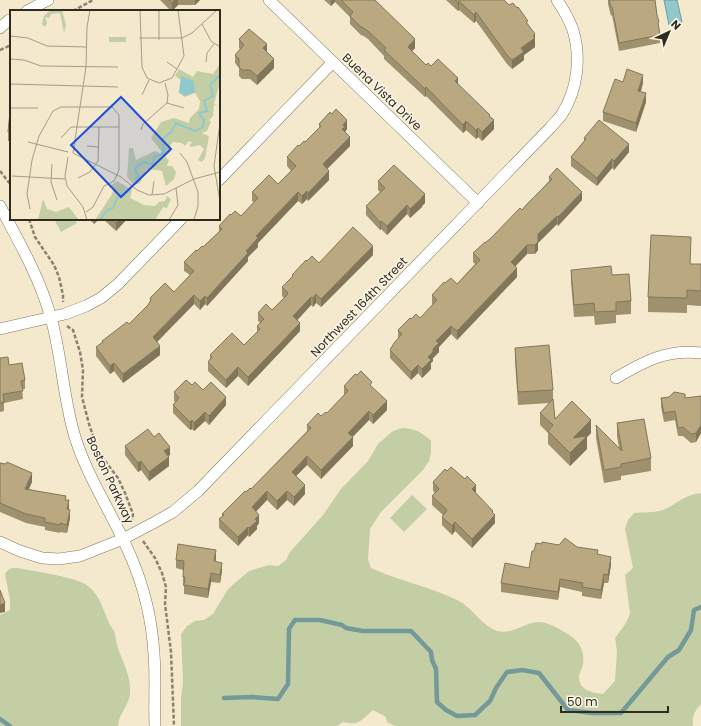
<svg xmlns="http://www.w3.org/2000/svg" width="701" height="726" font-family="Poppins,sans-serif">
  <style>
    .green { fill: #c4cea5 }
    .water { fill: #90c9cc; stroke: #739a99 }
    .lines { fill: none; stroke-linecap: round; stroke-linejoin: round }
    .stream { stroke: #739a99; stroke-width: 4.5 }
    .street-casing { stroke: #80765d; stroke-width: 12 }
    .path { stroke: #898270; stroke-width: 2.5; stroke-dasharray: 4 2; stroke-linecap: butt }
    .street { stroke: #fff; stroke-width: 11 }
    .wall { fill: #a0916e }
    .shaded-wall { fill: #82765a }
    .building { fill: #baa980; stroke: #82765a }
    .labels { text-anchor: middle; stroke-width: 3; stroke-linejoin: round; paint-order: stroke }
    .street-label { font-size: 12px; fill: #2f2b21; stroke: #fdf6e6 }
    .inset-river { fill: none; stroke: #90c9cc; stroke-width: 2 }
    .inset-road { fill: none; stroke: #a59d88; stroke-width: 1 }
    .view { fill: #1d4ed8; fill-opacity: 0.15; stroke: #1d4ed8; stroke-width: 2 }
    .inset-edge { fill: none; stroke: #2f2b21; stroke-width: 2 }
  </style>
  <rect width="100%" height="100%" fill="#f4e9cd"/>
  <g class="green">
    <path d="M54,219H75L77,223L61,232Z"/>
    <path d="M402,428C414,428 422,432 431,441V452L429,461L423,470L381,512L370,529L368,559L371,568C399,581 429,586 457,600C472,607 481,625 497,631C512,635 524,623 538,622C548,622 558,628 566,633C579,640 585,650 583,665C582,669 579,673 579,677C579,690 592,693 603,694L615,681L617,651L615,638L626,623L630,614L625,575L633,568L625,529L628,520L634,513C644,512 654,513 663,510C678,504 683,495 701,493V704C694,712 692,716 693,726H395L387,722L386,717L373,710C360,721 360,726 343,722L337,726H181V698L183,682L181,634L187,626L195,621L204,620L213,614L228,589L249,571L269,565L278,566L286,560L290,552L323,515L341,489L368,461L378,444L393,431Z"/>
    <path d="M412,495L427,509L404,532L390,518Z"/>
    <path d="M12,568H17C33,571 78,577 88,586C100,595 103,610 109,623C110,625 112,628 114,631C116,636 116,643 118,648C123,663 131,676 130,692C130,705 118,714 118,726H0V615L10,610V600L5,574L8,570Z"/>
  </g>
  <path class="water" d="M664,0H677L682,22L669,25Z"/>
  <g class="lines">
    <g class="stream">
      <path d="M224,698L252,697L278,699L288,684L289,629L295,620H320L342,625L346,628L363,631H411L431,652L432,660L436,669L437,702L446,710L457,716L475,715L490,701L496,688L507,672L522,670L539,673L568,710L592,713H621L668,657L679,650L691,630L694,610L701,607"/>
      <path d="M0,719L10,726"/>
    </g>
    <defs>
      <g id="street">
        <path d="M269,0L478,203"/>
        <path d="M27,11L48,0"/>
        <path d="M0,28L9,20"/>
        <path d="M219,180L333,62"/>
        <path d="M0,206C19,242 40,278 51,318C62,357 63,398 75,437C88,479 114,516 131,557C144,587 152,621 154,654C156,678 154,702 155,726"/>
        <path d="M0,329L65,314L86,306L101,298L118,284L181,219"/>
        <path d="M616,378C645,361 667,349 701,353"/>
        <path d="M0,542L20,551L42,558L59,559L80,556L123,539L157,521L173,512L198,491L550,128C554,123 559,119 562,114C578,89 581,57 573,30C569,19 563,9 557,0"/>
      </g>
    </defs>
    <use href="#street" class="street-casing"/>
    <g class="path">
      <path d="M73,11L93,0"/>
      <path d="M0,50L11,45"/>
      <path d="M0,171L11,185"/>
      <path d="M29,219L35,237L54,265L59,277L63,295V302"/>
      <path d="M67,326L73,330L80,352L83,370L82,397L89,424L99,453L118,478L125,493L133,514L132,521"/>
      <path d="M143,541L155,558L162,573L166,587L165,604L171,652L174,726"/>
    </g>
    <use href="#street" class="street"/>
  </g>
  <g class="wall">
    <path d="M160,0H200L195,5H178L172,11H171Z"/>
    <path d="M324,0H375L415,48L412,51L426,65L431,66L458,84L490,117L494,129L482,141L478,137L476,139L466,130L463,133L426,96L425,97L384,59V56L368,39L362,35V36L350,24V17L335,2L331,6Z"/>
    <path d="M446,0H504L528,24L535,43V47L524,55V60L512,69L507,64L476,21L474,23L459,10L458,11Z"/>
    <path d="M608,0H655L657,15L660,35V43L619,51L612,15L611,16L608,4Z"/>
    <path d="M239,39L267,52L274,68L257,85L250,79H242L239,76V68L235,63V55L240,49L239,48Z"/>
    <path d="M623,82L643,83L641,92L646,102L636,132L603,121V112Z"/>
    <path d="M11,102V141H8V132Z"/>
    <path d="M319,124L347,129L345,132L350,146L327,169L329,180L308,201L307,199L302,204L298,201L258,243V247L248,257V261L207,306L205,304L200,310L194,304L157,342L160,355L123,383L114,371L110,374L96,356V347L102,343V341L129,324L148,305L150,302V298L174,292L190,275L184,271V262L197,251L203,247L219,232V226L231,215L241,216L254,202L252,201V192L278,184L291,171L287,166V157L305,142L319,128Z"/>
    <path d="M584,138L629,152L614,170L612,168L597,186L571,166V157L584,141Z"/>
    <path d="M549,177L582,200L558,226L557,224L538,243V250L535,254H527L515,266L517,277L457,340L451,334L439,347V352L433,358V361L431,363V369L422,378L418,373L411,380L390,358V350L398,339V330L411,319L420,318L433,305L432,304V295L445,283L457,284L475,264L473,262V253L491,238L522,210L549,181Z"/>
    <path d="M378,181L425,203L422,206V207L410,218L407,214L387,235L381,229L380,230L366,215V206L380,192L378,190Z"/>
    <path d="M89,219H99L94,224Z"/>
    <path d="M103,219H127L116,231Z"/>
    <path d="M691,252L690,264H701V306L687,305V313L648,312V297Z"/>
    <path d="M373,255L321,307L316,303L313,307L311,305L297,320L300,331L248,386L238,376L226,388L208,371V362L210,359V355L244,345L257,332V326L260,323L258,321V313L272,310L284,298L282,296V287L292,277V275L307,261L319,263Z"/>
    <path d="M571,270L612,275L631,301V314L616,315V323L595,325L594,316L574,317L571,282Z"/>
    <path d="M515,348L553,390V400L555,419L591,433L587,437V449L570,466L548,444V433L540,425V413L550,403L518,405L515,361Z"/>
    <path d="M0,358L9,365L25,380V389H22L23,399L4,403V411L0,412Z"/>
    <path d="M192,385L203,390L226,405L209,425L205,421L194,431L192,429L190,430L173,413V405L175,402L174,401V392Z"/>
    <path d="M344,386L372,387L387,410L373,424L369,420L352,437L353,446L321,479L307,465L296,476L305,494L294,506L287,500L277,510L267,500L256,511L259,523L257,526V529L249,537L248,535L238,546L219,528V519L222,517V514L246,492L251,489L307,431V425L327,413L344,395Z"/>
    <path d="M701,396V433L696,442L691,443L683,436H678L675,420L664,422L661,407V398H685Z"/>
    <path d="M617,423L651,458V471L621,476V480L604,483L596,438V425L619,448L617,436Z"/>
    <path d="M154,437L170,455L168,456L169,466L149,481L141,470L138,472L125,455V446Z"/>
    <path d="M0,463L32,482L29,489L66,500L69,510L70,518L67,533L60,532V533L45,530V527L26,523L0,512Z"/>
    <path d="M433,482L476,493L493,513L495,523L472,548L455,531L452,535L442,525V517L443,515L432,505V496L435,493L433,491Z"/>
    <path d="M542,544L577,547L598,554L611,565L608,583H604L601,599L582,596V592L560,587L558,600L501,592V583L529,568L534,551Z"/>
    <path d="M216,558L215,562L222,571L220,583L211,582L208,598L184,594V586H183V570L176,568V560Z"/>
  </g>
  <g class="shaded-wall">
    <path d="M175,0H178V5L172,11V3Z"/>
    <path d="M195,0H200L195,5Z"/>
    <path d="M331,0H335V2L331,6Z"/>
    <path d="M459,1V10L458,11V3Z"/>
    <path d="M476,12V21L474,23V15Z"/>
    <path d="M535,34V47L524,55V60L512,69V60L521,48Z"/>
    <path d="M415,39V48L408,55V47Z"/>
    <path d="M267,44V53L263,48Z"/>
    <path d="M274,59V68L257,85V76Z"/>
    <path d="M643,75V83L638,99V91Z"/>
    <path d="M458,78V86L455,81Z"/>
    <path d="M426,87V96L425,97V89Z"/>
    <path d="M646,93V102L636,132V123Z"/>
    <path d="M347,120V129L345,132V135L342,129L343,125Z"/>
    <path d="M494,120V129L482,141V132Z"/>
    <path d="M466,121V130L463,133V125Z"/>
    <path d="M478,128V137L476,139V130Z"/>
    <path d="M350,137V146L323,173V164Z"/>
    <path d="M629,144V152L614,170V161Z"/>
    <path d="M612,159V168L597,186V178Z"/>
    <path d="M329,171V180L308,201V193Z"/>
    <path d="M307,191V199L302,204V196Z"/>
    <path d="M298,192V201L258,243V247L248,257V261L207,306V298L246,251L256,236Z"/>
    <path d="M582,192V200L558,226V217Z"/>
    <path d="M425,194V203L422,206V207L410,218V209Z"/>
    <path d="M407,205V214L387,235V226Z"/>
    <path d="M557,216V224L538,243V234Z"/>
    <path d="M94,219H99L94,224Z"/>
    <path d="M119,219H127L116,231V223Z"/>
    <path d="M381,221V229L380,230V222Z"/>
    <path d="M538,242V250L535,254V245Z"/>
    <path d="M527,245V254L511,271V262Z"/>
    <path d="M373,246V255L321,307V299Z"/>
    <path d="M517,268V277L457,340V331Z"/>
    <path d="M316,294V303L313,307V298Z"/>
    <path d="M194,295V304L153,346V337Z"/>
    <path d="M205,296V304L200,310V301Z"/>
    <path d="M311,297V305L293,325V316Z"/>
    <path d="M300,323V331L248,386V377Z"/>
    <path d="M451,326V334L439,347V352L433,358V361L431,363V369L422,378V369L436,341Z"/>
    <path d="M160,346V355L123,383V374Z"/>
    <path d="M114,363V371L110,374V366Z"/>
    <path d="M418,365V373L411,380V372Z"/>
    <path d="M238,367V376L226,388V380Z"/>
    <path d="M226,397V405L209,425V416Z"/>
    <path d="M387,401V410L373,424V415Z"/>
    <path d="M369,411V420L348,442V433Z"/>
    <path d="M205,412V421L194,431V423Z"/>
    <path d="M192,420V429L190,430V422Z"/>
    <path d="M591,420V433L587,437V449L570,466V453L573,438Z"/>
    <path d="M701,425V433L696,442V433Z"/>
    <path d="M353,437V446L321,479V470Z"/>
    <path d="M170,447V455L164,459V451Z"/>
    <path d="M307,456V465L292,480V472Z"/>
    <path d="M169,457V466L149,481V472Z"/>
    <path d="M141,461V470L138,472V463Z"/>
    <path d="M32,473V482L25,497V489Z"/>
    <path d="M305,485V494L294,506V497Z"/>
    <path d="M476,485V493L472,489Z"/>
    <path d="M267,491V500L252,516V507Z"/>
    <path d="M287,491V500L277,510V501Z"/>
    <path d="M69,500V509L67,518V509Z"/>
    <path d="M70,510V518L67,533V525Z"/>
    <path d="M493,511V517L495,515V523L472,548V539Z"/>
    <path d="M259,515V523L257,526V529L249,537V528L255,519Z"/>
    <path d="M455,522V531L452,535V526Z"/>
    <path d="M248,527V535L238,546V537Z"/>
    <path d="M216,550V558L214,570V561Z"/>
    <path d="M611,557V565L608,583V575Z"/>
    <path d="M222,563V571L220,583V575Z"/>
    <path d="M211,573V582L208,598V589Z"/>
    <path d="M604,574V583L601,599V590Z"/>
    <path d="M560,579V587L558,600V592Z"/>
    <path d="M5,603V612L0,613V605Z"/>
  </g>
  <g class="building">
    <path d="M169,0H175L172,3Z"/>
    <path d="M341,0H375L415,39L408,47L426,65L428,63L431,66L438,59L458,78L455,81L490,115L489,116L494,120L482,132L478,128L476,130L466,121L463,125L426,87L425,89L384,50L386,48L368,31L362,27V28L350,16L353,12Z"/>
    <path d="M455,0H504L509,5L513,3L517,8L518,7L528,21L526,22L535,34L533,36L535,38L521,48L524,52L512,60L507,55L476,12L474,15L459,1L458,3Z"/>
    <path d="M609,0H655L657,15L659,22L658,23L660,35L619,43L612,7H611Z"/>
    <path d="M249,29L267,44L263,48L274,59L257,76L250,70H242L239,67V59L235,55L244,45L239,39Z"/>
    <path d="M627,69L643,75L638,91L646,93L636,123L603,112L615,79L623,82Z"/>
    <path d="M11,102V132H8Z"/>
    <path d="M336,109L347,120L343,125L345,127L342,129L350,137L323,164L329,171L308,193L307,191L302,196L298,192L256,236L258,238L246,251L248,253L207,298L205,296L200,301L194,295L153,337L160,346L123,374L114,363L110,366L96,347L103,342L102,341L127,322L129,324L148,305L151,300L150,298L165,283L174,292L194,271L184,262L196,250L197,251L202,246L203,247L222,229L219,226L230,214L231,215L235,211L241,216L258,198L252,192L269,175L278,184L296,166L287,157L298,145L299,146L304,141L305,142L321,126L319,124L330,112L332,114Z"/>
    <path d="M599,120L629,144L614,161L612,159L597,178L571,157L586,139L584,138Z"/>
    <path d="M394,165L425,194L421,198H422L410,209L407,205L387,226L381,221L380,222L366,206L385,188L378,181Z"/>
    <path d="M557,168L582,192L558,217L557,216L538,234V242L535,245H527L511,262L517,268L457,331L451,326L436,341L439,343L433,349V352L428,357L431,360L422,369L418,365L411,372L390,350L394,343L402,334L398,330L410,318L411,319L416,314L420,318L437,300L432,295L444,282L445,283L451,278L457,284L480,260L473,253L485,242V243L491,238L520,208L522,210L527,204L552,179L549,177Z"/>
    <path d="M112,219H119L116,223Z"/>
    <path d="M353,227L373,246L321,299L316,294L313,298L311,297L293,316L300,323L248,377L238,367L226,380L208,362L212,357L210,355L232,333L244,345L260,329L257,326L264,319L258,313L266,304L272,310L287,295L288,293L282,287L293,276L292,275L306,260L307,261L312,256L319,263Z"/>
    <path d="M651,235L691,237L690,264H701V291L687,290V298L648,297Z"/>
    <path d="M611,266L612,275L629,274L631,301L616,302V311L595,312L594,303L574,305L571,270Z"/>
    <path d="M549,345L553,390L518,392L515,348Z"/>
    <path d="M8,357L9,365L22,363L25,380L21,381L23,391L3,394L4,402L0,403V358Z"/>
    <path d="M361,371L372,382L370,385L387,401L373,415L369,411L348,433L353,437L321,470L307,456L292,472L305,485L294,497L287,491L277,501L267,491L252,507L259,515L255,519L257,521L249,528L248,527L238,537L219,519L224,515L222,514L245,491L246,492L250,488L251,489L311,428L307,425L318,413L321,416L326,412L327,413L348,391L344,386L355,374L357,375Z"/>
    <path d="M186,380L192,385L195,382L203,390L211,382L226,397L209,416L205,412L194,423L192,420L190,422L173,405L179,398L174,392Z"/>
    <path d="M674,392L685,394V398L701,396V425L696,433L691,434L683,427L678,428L675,411L664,413L661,398L669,397Z"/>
    <path d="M553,399L555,419L572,401L591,420L573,438L587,436L570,453L548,431L553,425L540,413Z"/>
    <path d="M644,419L651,458L621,464V467L604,470L596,425L622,451L617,423Z"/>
    <path d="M148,429L154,437L159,433L170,447L164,451L169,457L149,472L141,461L138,463L125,446Z"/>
    <path d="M7,462L32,473L25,489L66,496L65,500H69L67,509L70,510L67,525L60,523V525L45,522V518L26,514L0,503V463L6,464Z"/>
    <path d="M451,467L465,479L467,476L476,485L472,489L493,511L492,512L495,515L472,539L455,522L452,526L442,517L447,510L432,496L439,489L433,482L445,469L447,471Z"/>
    <path d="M565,538L577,547L598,550L597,554L611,557L608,575L604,574L601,590L582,587L583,583L560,579L558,592L501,583L505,563L529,568L532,551H534L536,543L542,544V542L559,545Z"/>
    <path d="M178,544L216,550L214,561L222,563L220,575L211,573L208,589L184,585L185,577H183L184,561L176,560Z"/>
    <path d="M0,590L5,603L0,605Z"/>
  </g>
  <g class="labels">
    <g class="street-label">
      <text transform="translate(382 92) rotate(44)" y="4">Buena Vista Drive</text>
      <text transform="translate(359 307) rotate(-46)" y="4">Northwest 164th Street</text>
      <text transform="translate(110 480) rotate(65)" y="4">Boston Parkway</text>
    </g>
  </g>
  <g transform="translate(10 10)">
    <rect width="210" height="210" fill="#f4e9cd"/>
    <path d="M40,0H52L56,15L54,23L50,3L41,4L39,8L35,7L37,13L35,17L32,14L34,6ZM99,27H116V32H99ZM210,54V72L204,94L210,97L204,95L203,106L199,110L201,112L197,121L192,123L199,126L195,148L192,152L188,150L194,139L190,135L181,137L179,134L183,133L179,131L175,136L172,133L163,132L159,137L161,141L155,147L159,150L157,156H162L166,162L164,169L156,176L152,161L140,159L136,160L130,173L124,175L117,167L119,138H123L126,150L145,141L151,144V141L141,128L151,112L164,108L179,113L180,108L189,99L190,91L185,83L175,87L168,82L172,77L171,70L165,66L169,59L183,67L187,61L203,64ZM107,171L122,180L120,188L134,195L145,196L149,192L155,191L157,186L161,189L157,198L153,197L145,210H85L102,184L104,178L101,175ZM33,189L37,199L46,202L59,197L69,210H28Z" fill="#c4cea5"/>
    <path d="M171,66L184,71L185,82L174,86L169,82Z" fill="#90c9cc"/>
    <path class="inset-river" d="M125,169L129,166L125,160L126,157L134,152L143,155L144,147L154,143L153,129L162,121L166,113L185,121L193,117L194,110L189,103L197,101L194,91L203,86L200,75L210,65M90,210L97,200L103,198L107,188L119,180"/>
    <path class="inset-road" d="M130,0L132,57L137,68L149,73L162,68L174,46L168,0M192,14L201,31L210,37M0,26L18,28L37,36L77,37M129,28H172L182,23L207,0M149,30V0M0,49L14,50L31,56L108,57M157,52L167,59M196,52L197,43L204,34M0,74L108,77M132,85L139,70M157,93L174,98M0,98H28M210,113L204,156L210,191M131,120L133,114L157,93L158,85L155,73M51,128L61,117H109M18,132L58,142M77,136L89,137M63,143L111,167L127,180L139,185L154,184L184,169L210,162M63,143L76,57L77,17L80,0M170,143L177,152L188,182V196L184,210M58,147L55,166L57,176L73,197L77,210M42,154L41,172L47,190M2,166L55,169M68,168L80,162L88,151L89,117M142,185L144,171M20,199L17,184L22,150L29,126L43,101L51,97H102L109,105V160L104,171L94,176L83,197L76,202M159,210L168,195L166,178"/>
    <path class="view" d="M111,87L161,139L111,187L61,135Z"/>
    <rect width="210" height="210" class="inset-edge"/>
  </g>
  <g transform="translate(669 32) rotate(44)" stroke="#fdf6e6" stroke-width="3" paint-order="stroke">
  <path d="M0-3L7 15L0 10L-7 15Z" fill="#2f2b21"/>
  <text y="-6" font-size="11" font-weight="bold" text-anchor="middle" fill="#2f2b21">N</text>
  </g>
  <path d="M561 706v6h107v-6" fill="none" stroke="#2f2b21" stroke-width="2"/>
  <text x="567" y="706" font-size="12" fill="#2f2b21" stroke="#fdf6e6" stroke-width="3" paint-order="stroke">50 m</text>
</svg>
